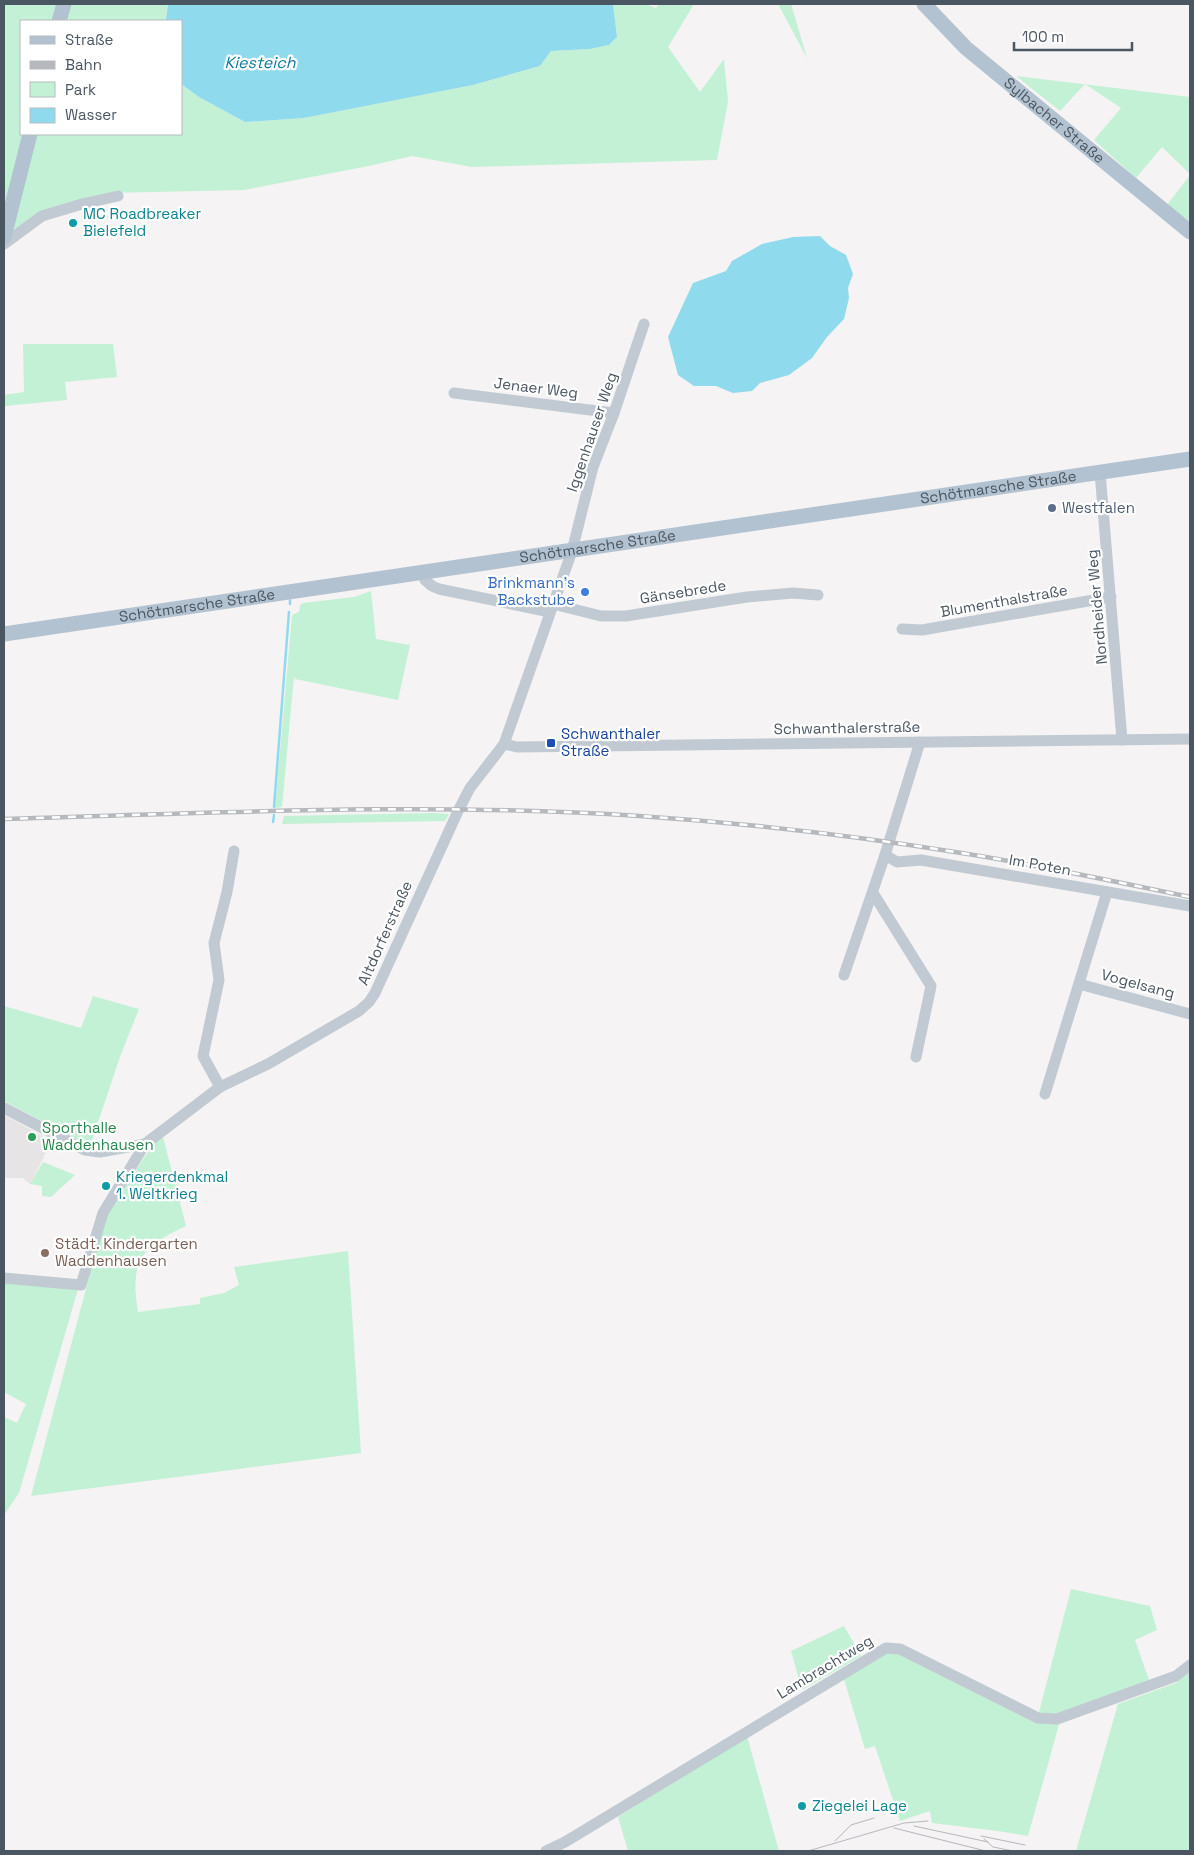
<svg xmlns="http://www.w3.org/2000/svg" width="1194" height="1855" font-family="'Space Grotesk',sans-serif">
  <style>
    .education { fill: #e6e4e5 }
    .green { fill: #c3f1d5 }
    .water { fill: #90daee }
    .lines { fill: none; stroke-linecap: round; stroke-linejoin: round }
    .stream { stroke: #90daee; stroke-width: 2.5 }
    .minor { stroke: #c1cad2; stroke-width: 11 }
    .major { stroke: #b3c2d1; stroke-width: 15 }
    .tram { stroke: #b5b8bd; stroke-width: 1 }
    .rail-casing { stroke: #b5b8bd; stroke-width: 4.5 }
    .rail { stroke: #fff; stroke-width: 2.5; stroke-dasharray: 8; stroke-linecap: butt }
    .culture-dot { fill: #0f9aa8; stroke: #fff; stroke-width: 2 }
    .service-dot { fill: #5c6f8a; stroke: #fff; stroke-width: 2 }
    .shop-dot { fill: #3f7fe0; stroke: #fff; stroke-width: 2 }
    .transit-dot { fill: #1a4fb4; stroke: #fff; stroke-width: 2 }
    .leisure-dot { fill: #2e9e5b; stroke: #fff; stroke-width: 2 }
    .education-dot { fill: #8d6e63; stroke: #fff; stroke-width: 2 }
    .labels { text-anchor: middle; stroke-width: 4.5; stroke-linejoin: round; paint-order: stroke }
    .street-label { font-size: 15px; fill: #4a5661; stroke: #fff }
    .culture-label { font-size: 15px; fill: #0d838f; stroke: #fff; text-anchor: start }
    .service-label { font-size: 15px; fill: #4e5e75; stroke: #fff; text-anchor: start }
    .shop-label { font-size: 15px; fill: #366cbe; stroke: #fff; text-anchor: end }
    .transit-label { font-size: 15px; fill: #164399; stroke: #fff; text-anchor: start }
    .leisure-label { font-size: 15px; fill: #27864d; stroke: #fff; text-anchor: start }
    .education-label { font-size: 15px; fill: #785e54; stroke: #fff; text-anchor: start }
    .water-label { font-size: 16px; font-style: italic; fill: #0c7c9b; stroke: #fff }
  </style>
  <rect width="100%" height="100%" fill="#f5f3f3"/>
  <path class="education" d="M4,1115L52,1141L30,1184L23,1178H4Z"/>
  <g class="green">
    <path d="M4,4H59L54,21H21V134H24L4,221Z"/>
    <path d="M69,4H168L166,21H64Z"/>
    <path d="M613,4H645L656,8L659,4H694L668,47L700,92L724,59L728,102L717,160L472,167L412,156L369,166L244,190L107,193L8,237L35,134H181V84L199,97L245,122L304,118L473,85L540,66L551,51L590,49L609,45L617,37Z"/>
    <path d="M778,4H791L807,58Z"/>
    <path d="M1016,76L1190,97V174L1162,147L1136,178L1094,140L1121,108L1085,84L1060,111Z"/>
    <path d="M1190,175V222L1167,205Z"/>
    <path d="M23,344H113L117,377L65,382L67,400L5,406L4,395L24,392Z"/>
    <path d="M371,591L376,639L410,645L398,700L295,679L294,676L282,807L275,808L292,615L299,612L300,605L303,603L354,597Z"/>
    <path d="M434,813L449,814L445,821L282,824L284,816Z"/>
    <path d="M93,996L139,1009L121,1054L90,1146L4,1101V1006L81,1028Z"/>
    <path d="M163,1137L186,1226C140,1247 130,1262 138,1312L200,1304V1298L224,1293L239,1285L234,1267L348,1251L361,1453L31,1496L105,1217L153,1144Z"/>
    <path d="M43,1162L75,1175L51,1197L42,1196V1186L30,1184Z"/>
    <path d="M4,1281L78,1289L19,1493L4,1515V1417L17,1423L26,1404L4,1392Z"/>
    <path d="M1071,1589L1150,1606L1157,1630L1135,1640L1150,1683L1065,1714L1038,1716Z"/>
    <path d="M844,1626L861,1656L802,1690L791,1651Z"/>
    <path d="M886,1651L898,1653L1038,1720L1060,1721L1028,1836L998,1831L932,1823L930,1811L900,1821L875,1746L865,1749L843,1676Z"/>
    <path d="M1190,1672V1851H1076L1118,1704L1176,1683Z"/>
    <path d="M747,1736L779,1851H628L618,1817Z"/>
  </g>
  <g class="water">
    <path d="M168,4H613L617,37L609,45L590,49L551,51L540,66L473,85L304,118L245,122L199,97L181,84V21H166Z"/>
    <path d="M820,236L830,246L846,255L853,274L848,288L849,298L844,319L827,337L812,358L789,375L760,383L752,391L733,393L716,386H694L678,375L668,337L693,283L726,271L732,261L762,244L793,237Z"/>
  </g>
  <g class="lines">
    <g class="stream">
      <path d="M290,604V600"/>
      <path d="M274,807L289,612"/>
      <path d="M273,822L274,815"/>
    </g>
    <g class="minor">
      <path d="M4,244L42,216L82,204L118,196"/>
      <path d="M454,393L614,413"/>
      <path d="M1100,472L1122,740"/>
      <path d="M425,580L432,586L439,589L550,612"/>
      <path d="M553,604L601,616H626L747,597L793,593L818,595"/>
      <path d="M902,629L922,630L1111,597"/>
      <path d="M504,744L517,747L1190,739"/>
      <path d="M885,855L897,862L921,860L1190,906"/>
      <path d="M873,893L931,986L916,1057"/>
      <path d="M844,975L885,855L920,742"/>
      <path d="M1079,984L1190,1014"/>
      <path d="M220,1087L203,1056L219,980L214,943L227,892L234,851"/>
      <path d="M1045,1094L1107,892"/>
      <path d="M4,1108L85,1150L100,1152L145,1144L220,1087L268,1064L359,1011L369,1002L375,993L459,809L470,788L504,744L572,551L593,467L614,413L644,324"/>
      <path d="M4,1278L81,1285L103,1213L145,1144"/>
      <path d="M546,1851L565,1842L886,1648L900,1649L1038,1718L1057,1719L1176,1676L1190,1665"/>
    </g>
    <g class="major">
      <path id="s1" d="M924,4L966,48L1190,232"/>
      <path d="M59,21L64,4"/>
      <path d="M4,237L30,134"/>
      <path id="s2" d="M4,634L1190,459"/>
    </g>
    <g class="tram">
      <path d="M914,1826L988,1842"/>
      <path d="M894,1828L986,1851"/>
      <path d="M981,1836L1025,1845"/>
      <path d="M984,1839L993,1847L1013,1851"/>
      <path d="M835,1841L851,1825L874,1818"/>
      <path d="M808,1851L904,1823L928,1821"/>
    </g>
    <defs>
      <path id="rail" d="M4,819C215,813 428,802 639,816C745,823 850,835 955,852C1034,864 1112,881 1190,897"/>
    </defs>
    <use href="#rail" class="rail-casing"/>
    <use href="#rail" class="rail"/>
  </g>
  <g class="culture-dot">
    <circle cx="73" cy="223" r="5"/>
    <circle cx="106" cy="1186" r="5"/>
    <circle cx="802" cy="1806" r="5"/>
  </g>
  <circle class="service-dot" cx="1052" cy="508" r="5"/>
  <circle class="shop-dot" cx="585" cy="592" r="5"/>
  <rect class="transit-dot" x="546" y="738" width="10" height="10" rx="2.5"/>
  <circle class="leisure-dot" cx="32" cy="1137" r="5"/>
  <circle class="education-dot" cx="45" cy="1253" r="5"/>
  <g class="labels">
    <g class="street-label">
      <text dy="5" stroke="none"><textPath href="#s1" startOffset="175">Sylbacher Straße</textPath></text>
      <text transform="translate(536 388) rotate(7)" y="5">Jenaer Weg</text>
      <text transform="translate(592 432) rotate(-71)" y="5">Iggenhauser Weg</text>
      <text dy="5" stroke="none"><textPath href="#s2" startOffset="1005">Schötmarsche Straße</textPath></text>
      <text dy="5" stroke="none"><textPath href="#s2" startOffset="600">Schötmarsche Straße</textPath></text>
      <text transform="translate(683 592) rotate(-9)" y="5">Gänsebrede</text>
      <text transform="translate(1004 601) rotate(-10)" y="5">Blumenthalstraße</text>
      <text dy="5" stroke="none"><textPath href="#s2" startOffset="195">Schötmarsche Straße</textPath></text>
      <text transform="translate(1097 607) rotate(-95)" y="5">Nordheider Weg</text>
      <text transform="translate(847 728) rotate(-1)" y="5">Schwanthalerstraße</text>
      <text transform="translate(1040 865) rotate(10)" y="5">Im Poten</text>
      <text transform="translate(385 933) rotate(-66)" y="5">Altdorferstraße</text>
      <text transform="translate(1138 984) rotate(15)" y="5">Vogelsang</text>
      <text transform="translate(825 1667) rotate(-31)" y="5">Lambrachtweg</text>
    </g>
    <g class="culture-label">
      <text x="83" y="219">MC Roadbreaker<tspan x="83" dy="17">Bielefeld</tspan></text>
      <text x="116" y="1182">Kriegerdenkmal<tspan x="116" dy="17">1. Weltkrieg</tspan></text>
      <text x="812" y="1811">Ziegelei Lage</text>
    </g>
    <g class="service-label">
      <text x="1062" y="513">Westfalen</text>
    </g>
    <g class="shop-label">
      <text x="575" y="588">Brinkmann’s<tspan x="575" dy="17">Backstube</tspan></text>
    </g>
    <g class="transit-label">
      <text x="561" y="739">Schwanthaler<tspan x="561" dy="17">Straße</tspan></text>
    </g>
    <g class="leisure-label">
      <text x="42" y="1133">Sporthalle<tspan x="42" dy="17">Waddenhausen</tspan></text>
    </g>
    <g class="education-label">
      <text x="55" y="1249">Städt. Kindergarten<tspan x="55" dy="17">Waddenhausen</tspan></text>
    </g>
    <g class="water-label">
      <text x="260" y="68">Kiesteich</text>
    </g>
  </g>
  <rect width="1194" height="1855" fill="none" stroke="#4a5661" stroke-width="10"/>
  <rect x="20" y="20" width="162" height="115" fill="#ffffff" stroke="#b7bbc0"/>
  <rect x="30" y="36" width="25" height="8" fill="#b3c2d1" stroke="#b7bbc0"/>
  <text x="65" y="45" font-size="15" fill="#4a5661">Straße</text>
  <rect x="30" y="61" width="25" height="8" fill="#b5b8bd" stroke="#b7bbc0"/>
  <text x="65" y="70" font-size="15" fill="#4a5661">Bahn</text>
  <rect x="30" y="82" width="25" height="15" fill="#c3f1d5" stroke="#b7bbc0"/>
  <text x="65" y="95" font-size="15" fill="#4a5661">Park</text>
  <rect x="30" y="108" width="25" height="15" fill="#90daee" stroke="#b7bbc0"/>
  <text x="65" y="120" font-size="15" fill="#4a5661">Wasser</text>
  <path d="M1014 42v8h118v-8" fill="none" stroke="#4a5661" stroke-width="2.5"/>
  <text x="1022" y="42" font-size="15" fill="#4a5661" stroke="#ffffff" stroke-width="4" paint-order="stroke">100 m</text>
</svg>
